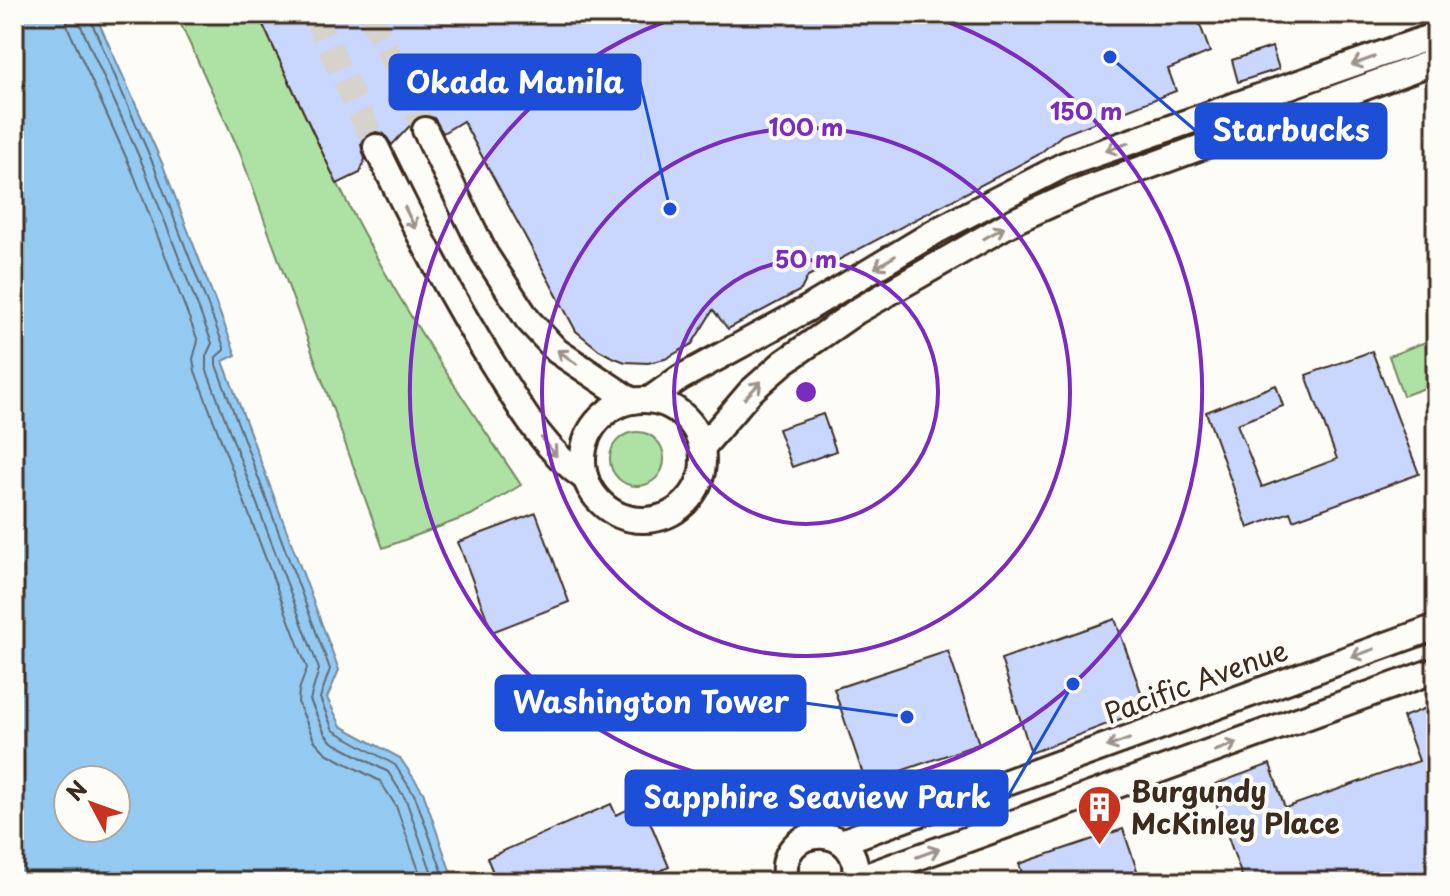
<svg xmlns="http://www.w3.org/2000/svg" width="1450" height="896" font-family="'Playpen Sans',sans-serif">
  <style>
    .green { fill: #aee2a4; stroke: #748661; stroke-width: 2 }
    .water { fill: #94caf2; stroke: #708a9d; stroke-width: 2; fill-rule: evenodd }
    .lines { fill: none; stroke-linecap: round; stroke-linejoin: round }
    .shore { stroke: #5f6a73; stroke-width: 2 }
    .building { fill: #c9d6fd; stroke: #3b2a1e; stroke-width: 2 }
    .minor-tunnel { stroke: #d6d2cc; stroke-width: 24; stroke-dasharray: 24 12; stroke-linecap: butt }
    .minor-casing { stroke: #3b2a1e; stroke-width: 30 }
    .minor { stroke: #fdfcf7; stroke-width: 24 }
    .oneway { stroke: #9c938a }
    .ring { fill: none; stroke: #7b2cbf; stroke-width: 4 }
    .labels { text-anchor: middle; stroke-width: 8; stroke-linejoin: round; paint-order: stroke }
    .street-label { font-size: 28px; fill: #3b2a1e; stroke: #fdfcf7 }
    .poi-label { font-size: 28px; font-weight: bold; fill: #3b2a1e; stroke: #fdfcf7; text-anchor: start }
    .centre { fill: #7b2cbf; stroke: #fdfcf7; stroke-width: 4 }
    .ring-label { font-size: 24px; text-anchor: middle; font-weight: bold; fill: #7b2cbf; stroke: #fdfcf7; stroke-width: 8; stroke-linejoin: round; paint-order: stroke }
    .leader { fill: none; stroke: #1d4ed8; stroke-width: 3 }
    .callout-dot { fill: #1d4ed8; stroke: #fdfcf7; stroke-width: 3 }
    .callout { fill: #1d4ed8; stroke: #1d4ed8; stroke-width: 3 }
    .callout-label { font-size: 30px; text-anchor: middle; font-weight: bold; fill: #fff }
  </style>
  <rect width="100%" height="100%" fill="#fdfcf7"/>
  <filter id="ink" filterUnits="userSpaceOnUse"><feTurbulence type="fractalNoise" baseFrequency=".0125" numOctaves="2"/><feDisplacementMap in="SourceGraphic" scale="16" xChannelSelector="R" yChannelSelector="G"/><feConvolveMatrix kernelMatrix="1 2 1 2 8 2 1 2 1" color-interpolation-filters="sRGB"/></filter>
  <g filter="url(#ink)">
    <g class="green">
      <path d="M176,14H258C293,89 326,165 366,238C412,324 467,404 521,485L471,515L383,548L239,150Z"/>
      <path d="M1436,338V384L1403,396L1389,356Z"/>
      <circle cx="637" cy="459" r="27"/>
    </g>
    <path class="water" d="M14,14H95L162,163L236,355L223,361L339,670L327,698L341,726L400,758L423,792L454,882H14ZM68,780H116V828H68Z"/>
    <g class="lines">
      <g class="shore">
        <path d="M66,14L68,28L134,175L198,341L193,359L195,371L307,668L299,690L298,702L314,740L326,753L380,781L396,806L423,882"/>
        <path d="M78,14L80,24L145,170L212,343L206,356V368L319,669L310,700L325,734L332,742L388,772L406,800L435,882"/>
        <path d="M88,14L154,166L224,347V350L216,357V365L330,669L320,698L333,730L395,765L415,796L446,882"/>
      </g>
    </g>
    <g class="building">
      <path d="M258,14H1196L1210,52L1168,69L1176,91L1062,135L1038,155L808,276L801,290L728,329L713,310L692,344L665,359L648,363L625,362L610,356L599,350L576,331L463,121L443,133L434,118L427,115L419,116L392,145L384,134L376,132L369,134L361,145L365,159L360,173L337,184Z"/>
      <path d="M1272,47L1279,69L1238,82L1232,60Z"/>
      <path d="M1372,351L1419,474L1293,520L1290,512L1248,528L1206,412L1276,385L1283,406L1237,424L1262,487L1337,459L1306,375Z"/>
      <path d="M823,414L836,451L792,467L778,429Z"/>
      <path d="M536,513L569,602L492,632L458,542Z"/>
      <path d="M1115,619L1147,709L1031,753L1001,659Z"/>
      <path d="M948,651L979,744L866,783L834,689Z"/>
      <path d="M1436,704V882H1244L1210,786L1270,764L1285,808L1419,761L1403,717Z"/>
      <path d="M642,803L669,867L635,882H497L487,858L611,804L616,815Z"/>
      <path d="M1123,829L1141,882H1025L1019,864Z"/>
    </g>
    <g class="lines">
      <g class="minor-tunnel">
        <path d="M314,14L376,147"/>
        <path d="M370,14L425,130"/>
      </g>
      <defs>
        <g id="minor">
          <path d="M425,130L485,254L528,320L557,351L632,401"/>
          <path d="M376,147C414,225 451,299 498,372C523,413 546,452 586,479"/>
          <path d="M649,400L680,378L807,309L938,230L1064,165L1436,35"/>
          <circle cx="643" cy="460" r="60"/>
          <path d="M702,448L750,392L784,362L857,311L1014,221L1076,193L1436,61"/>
          <path d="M841,842L1436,627"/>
          <path d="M855,880L1436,670"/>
          <path d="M786,882C773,820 868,821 854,882"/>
        </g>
      </defs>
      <use href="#minor" class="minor-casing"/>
      <use href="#minor" class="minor"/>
    </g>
    <defs><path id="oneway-shaft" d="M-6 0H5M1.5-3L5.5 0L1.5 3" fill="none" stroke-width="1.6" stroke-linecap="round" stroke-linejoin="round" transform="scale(2)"/></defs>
    <g class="oneway">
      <use href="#oneway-shaft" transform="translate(1363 61) rotate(160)"/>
      <use href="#oneway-shaft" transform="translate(1117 147) rotate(161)"/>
      <use href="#oneway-shaft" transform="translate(410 218) rotate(64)"/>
      <use href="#oneway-shaft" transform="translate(994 233) rotate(-29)"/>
      <use href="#oneway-shaft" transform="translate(885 262) rotate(149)"/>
      <use href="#oneway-shaft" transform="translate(567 357) rotate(-144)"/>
      <use href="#oneway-shaft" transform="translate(753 390) rotate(-47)"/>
      <use href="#oneway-shaft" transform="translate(549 447) rotate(51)"/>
      <use href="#oneway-shaft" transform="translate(1363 653) rotate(160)"/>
      <use href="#oneway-shaft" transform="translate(1118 743) rotate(160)"/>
      <use href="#oneway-shaft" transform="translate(1226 747) rotate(-20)"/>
      <use href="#oneway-shaft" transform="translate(928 853) rotate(-20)"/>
    </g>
  </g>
  <g class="ring">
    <circle cx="806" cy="392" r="132"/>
    <circle cx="806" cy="392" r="264"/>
    <path d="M925 14A396 396 0 1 1 687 14"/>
  </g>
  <defs>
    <symbol id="building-pin" viewBox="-11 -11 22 30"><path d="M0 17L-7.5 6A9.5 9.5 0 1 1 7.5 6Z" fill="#c8321e" stroke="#fdfcf7"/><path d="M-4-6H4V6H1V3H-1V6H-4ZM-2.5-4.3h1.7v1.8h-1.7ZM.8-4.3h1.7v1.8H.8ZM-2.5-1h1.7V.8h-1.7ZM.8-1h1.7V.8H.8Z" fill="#fff"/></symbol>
  </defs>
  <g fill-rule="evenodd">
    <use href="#building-pin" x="1074" y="782" width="51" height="69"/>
  </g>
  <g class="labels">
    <g class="street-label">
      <text transform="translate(1196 682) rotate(-20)" y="10">Pacific Avenue</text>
    </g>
    <g class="poi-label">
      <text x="1131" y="802">Burgundy<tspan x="1131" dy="32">McKinley Place</tspan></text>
    </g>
  </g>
  <circle cx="806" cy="392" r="12" class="centre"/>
  <g class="ring-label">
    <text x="1086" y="120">150 m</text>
    <text x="806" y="136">100 m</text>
    <text x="806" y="268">50 m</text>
  </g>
  <path class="leader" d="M670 209L640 82M1110 57L1196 131M907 717L805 703M1073 684L1007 798"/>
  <g class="callout-dot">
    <circle cx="670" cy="209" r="8"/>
    <circle cx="1110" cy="57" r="8"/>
    <circle cx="907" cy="717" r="8"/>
    <circle cx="1073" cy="684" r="8"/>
  </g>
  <g class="callout">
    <rect x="390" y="55" width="250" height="54" rx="8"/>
    <rect x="1196" y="104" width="190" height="54" rx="8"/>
    <rect x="496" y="676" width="309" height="54" rx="8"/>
    <rect x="626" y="771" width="381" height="54" rx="8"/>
  </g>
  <g class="callout-label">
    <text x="515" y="93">Okada Manila</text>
    <text x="1291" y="141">Starbucks</text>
    <text x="651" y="713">Washington Tower</text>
    <text x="817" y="808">Sapphire Seaview Park</text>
  </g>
  <rect width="1450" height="896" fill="none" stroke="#fdfcf7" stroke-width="48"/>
  <rect x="24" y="24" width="1402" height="848" fill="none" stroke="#3b2a1e" stroke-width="3" filter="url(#ink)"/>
  <g transform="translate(92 804) rotate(311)"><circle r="38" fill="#fdfcf7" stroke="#afa8a0" stroke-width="2"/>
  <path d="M0-6L14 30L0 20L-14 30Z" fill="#c8321e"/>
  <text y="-12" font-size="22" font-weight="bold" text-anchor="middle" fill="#3b2a1e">N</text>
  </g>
</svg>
